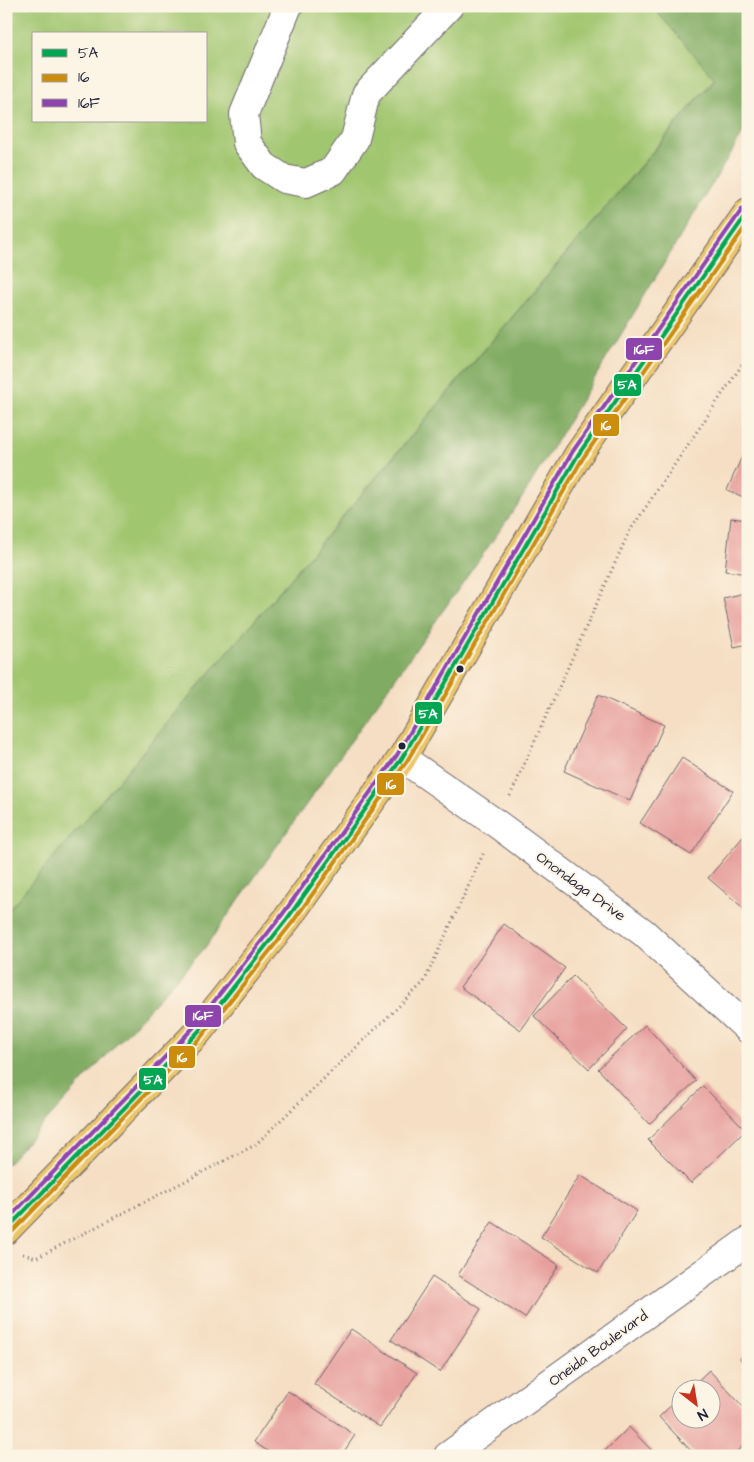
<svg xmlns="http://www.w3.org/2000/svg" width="754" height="1462" font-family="'Architects Daughter',sans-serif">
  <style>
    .green { fill: #a1c670; stroke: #627456; fill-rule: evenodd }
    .forest { fill: #80ab62; stroke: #51664e }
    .building { fill: #e79f9c }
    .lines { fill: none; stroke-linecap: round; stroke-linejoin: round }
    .minor-casing { stroke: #6c646b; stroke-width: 30 }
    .major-casing { stroke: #6c646b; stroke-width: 30 }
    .path { stroke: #6c646b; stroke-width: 3; stroke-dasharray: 1 4; stroke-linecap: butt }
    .minor { stroke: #fff; stroke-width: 28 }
    .major { stroke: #ebc669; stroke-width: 28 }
    .bus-1-casing { stroke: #fcf5e5; stroke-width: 8 }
    .bus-2-casing { stroke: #fcf5e5; stroke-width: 8 }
    .bus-3-casing { stroke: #fcf5e5; stroke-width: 8 }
    .bus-1 { stroke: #00a651; stroke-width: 4 }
    .bus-2 { stroke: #cc8c0c; stroke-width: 4 }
    .bus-3 { stroke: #8e44ad; stroke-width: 4 }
    .bus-dot { fill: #22223b; stroke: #fcf5e5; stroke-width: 2 }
    .labels { text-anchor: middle; stroke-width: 4; stroke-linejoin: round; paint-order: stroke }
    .street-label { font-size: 15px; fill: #22223b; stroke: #fcf5e5 }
    .line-badge { stroke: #fcf5e5; stroke-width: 2 }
    .badge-label { font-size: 14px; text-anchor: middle; font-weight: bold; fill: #fff }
  </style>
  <rect width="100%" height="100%" fill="#fcf5e5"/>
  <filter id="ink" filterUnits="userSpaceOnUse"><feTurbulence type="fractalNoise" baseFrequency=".02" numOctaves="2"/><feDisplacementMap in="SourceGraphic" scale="10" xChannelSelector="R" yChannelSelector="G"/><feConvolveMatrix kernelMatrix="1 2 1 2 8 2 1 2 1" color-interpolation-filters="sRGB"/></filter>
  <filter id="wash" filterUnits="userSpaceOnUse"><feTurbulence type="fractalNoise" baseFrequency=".0096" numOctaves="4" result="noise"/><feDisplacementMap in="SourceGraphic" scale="20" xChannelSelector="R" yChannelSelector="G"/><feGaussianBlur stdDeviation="1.12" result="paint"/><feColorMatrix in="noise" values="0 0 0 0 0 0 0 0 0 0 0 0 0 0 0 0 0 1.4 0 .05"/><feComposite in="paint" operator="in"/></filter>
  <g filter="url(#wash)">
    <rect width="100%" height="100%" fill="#f5dec3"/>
    <path class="green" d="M6,6H652L715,78L6,913ZM34,34H206V121H34Z"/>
    <path class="forest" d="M652,6H748V125L517,506L204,949L6,1165V913L715,79Z"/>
    <g id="blocks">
      <g class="building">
        <path d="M748,443V499L727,490Z"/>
        <path d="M731,518L748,520V574L725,571Z"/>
        <path d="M748,592V644L734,647L723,598Z"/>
        <path d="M598,695L664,725L630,801L564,771Z"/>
        <path d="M682,758L733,791L691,855L640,823Z"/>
        <path d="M748,831V912L708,878Z"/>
        <path d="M504,924L565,968L521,1030L460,987Z"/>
        <path d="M573,976L627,1029L589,1069L534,1016Z"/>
        <path d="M645,1025L696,1081L649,1124L598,1069Z"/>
        <path d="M703,1086L746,1130L691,1183L648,1140Z"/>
        <path d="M580,1175L637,1211L598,1273L541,1237Z"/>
        <path d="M492,1222L559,1265L525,1318L458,1275Z"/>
        <path d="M432,1277L481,1309L440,1372L391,1340Z"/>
        <path d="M351,1329L417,1373L380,1427L314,1384Z"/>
        <path d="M748,1351V1367L740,1359Z"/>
        <path d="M709,1370L748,1412V1441L732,1456H696L659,1417L682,1395V1420H712V1390H688Z"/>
        <path d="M288,1391L355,1435L341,1456H275L254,1442Z"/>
        <path d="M629,1427L657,1456H600Z"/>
      </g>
    </g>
  </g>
  <g filter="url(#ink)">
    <use href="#blocks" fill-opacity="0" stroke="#6c646b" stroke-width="1"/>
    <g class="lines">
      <defs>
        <g id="minor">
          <path d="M288,6L244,114L247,143L264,166L284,179L306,183L333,171L355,139L366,94L449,6"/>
          <path d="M402,758L497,824L644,933L748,1029"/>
          <path d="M448,1456L748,1241"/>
        </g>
        <path id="major" d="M6,1230L198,1032L287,919L402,758L578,455L748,212"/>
      </defs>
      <use href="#minor" class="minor-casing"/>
      <use href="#major" class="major-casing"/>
      <g class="path">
        <path d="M510,796L629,532L748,356"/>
        <path d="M23,1254L36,1258L255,1145L424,982L484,852"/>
      </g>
      <use href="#minor" class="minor"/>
      <use href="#major" class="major"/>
      <defs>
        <path id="bus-1" d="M6,1230L198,1032L287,919L402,758L578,455L748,212"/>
        <path id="bus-2" d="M10,1234L202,1036L292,923L407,761L583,458L748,223"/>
        <path id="bus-3" d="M6,1221L193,1028L282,915L397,755L573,451L743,208"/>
      </defs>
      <use href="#bus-1" class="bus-1-casing"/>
      <use href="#bus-2" class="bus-2-casing"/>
      <use href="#bus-3" class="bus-3-casing"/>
      <use href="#bus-1" class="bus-1"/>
      <use href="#bus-2" class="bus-2"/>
      <use href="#bus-3" class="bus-3"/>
    </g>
  </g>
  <g class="bus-dot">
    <circle cx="460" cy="669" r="4.5"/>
    <circle cx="402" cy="746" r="4.5"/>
  </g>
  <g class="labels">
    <g class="street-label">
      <text transform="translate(581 886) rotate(36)" y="5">Onondaga Drive</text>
      <text transform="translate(598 1348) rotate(-36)" y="5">Oneida Boulevard</text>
    </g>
  </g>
  <g class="line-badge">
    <rect x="625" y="337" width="38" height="24" rx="5" fill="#8e44ad"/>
    <rect x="613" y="373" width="29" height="24" rx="5" fill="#00a651"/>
    <rect x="592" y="413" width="28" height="24" rx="5" fill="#cc8c0c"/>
    <rect x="414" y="701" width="29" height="24" rx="5" fill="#00a651"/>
    <rect x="376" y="772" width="29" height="24" rx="5" fill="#cc8c0c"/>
    <rect x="184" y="1004" width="38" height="24" rx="5" fill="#8e44ad"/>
    <rect x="168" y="1045" width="28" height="24" rx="5" fill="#cc8c0c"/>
    <rect x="138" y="1067" width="29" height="24" rx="5" fill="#00a651"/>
  </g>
  <g class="badge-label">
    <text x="644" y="354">16F</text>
    <text x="627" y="389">5A</text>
    <text x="606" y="430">16</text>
    <text x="428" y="718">5A</text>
    <text x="391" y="789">16</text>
    <text x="203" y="1020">16F</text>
    <text x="182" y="1062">16</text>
    <text x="153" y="1084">5A</text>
  </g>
  <rect width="754" height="1462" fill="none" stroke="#fcf5e5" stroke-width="25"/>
  <rect x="32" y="32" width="175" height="90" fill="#fcf5e5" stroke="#a5a1a1"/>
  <rect x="42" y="49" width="25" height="8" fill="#00a651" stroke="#a5a1a1"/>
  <text x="78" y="58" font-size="15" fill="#22223b">5A</text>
  <rect x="42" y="74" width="25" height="8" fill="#cc8c0c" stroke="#a5a1a1"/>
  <text x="78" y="82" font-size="15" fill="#22223b">16</text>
  <rect x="42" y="99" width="25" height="8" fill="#8e44ad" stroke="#a5a1a1"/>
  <text x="78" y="108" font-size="15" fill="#22223b">16F</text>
  <g transform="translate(696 1404) rotate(149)"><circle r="24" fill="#fcf5e5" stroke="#a5a1a1"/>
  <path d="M0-4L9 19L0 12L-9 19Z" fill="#c8321e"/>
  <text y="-8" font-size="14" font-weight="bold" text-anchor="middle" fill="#22223b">N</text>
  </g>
</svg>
